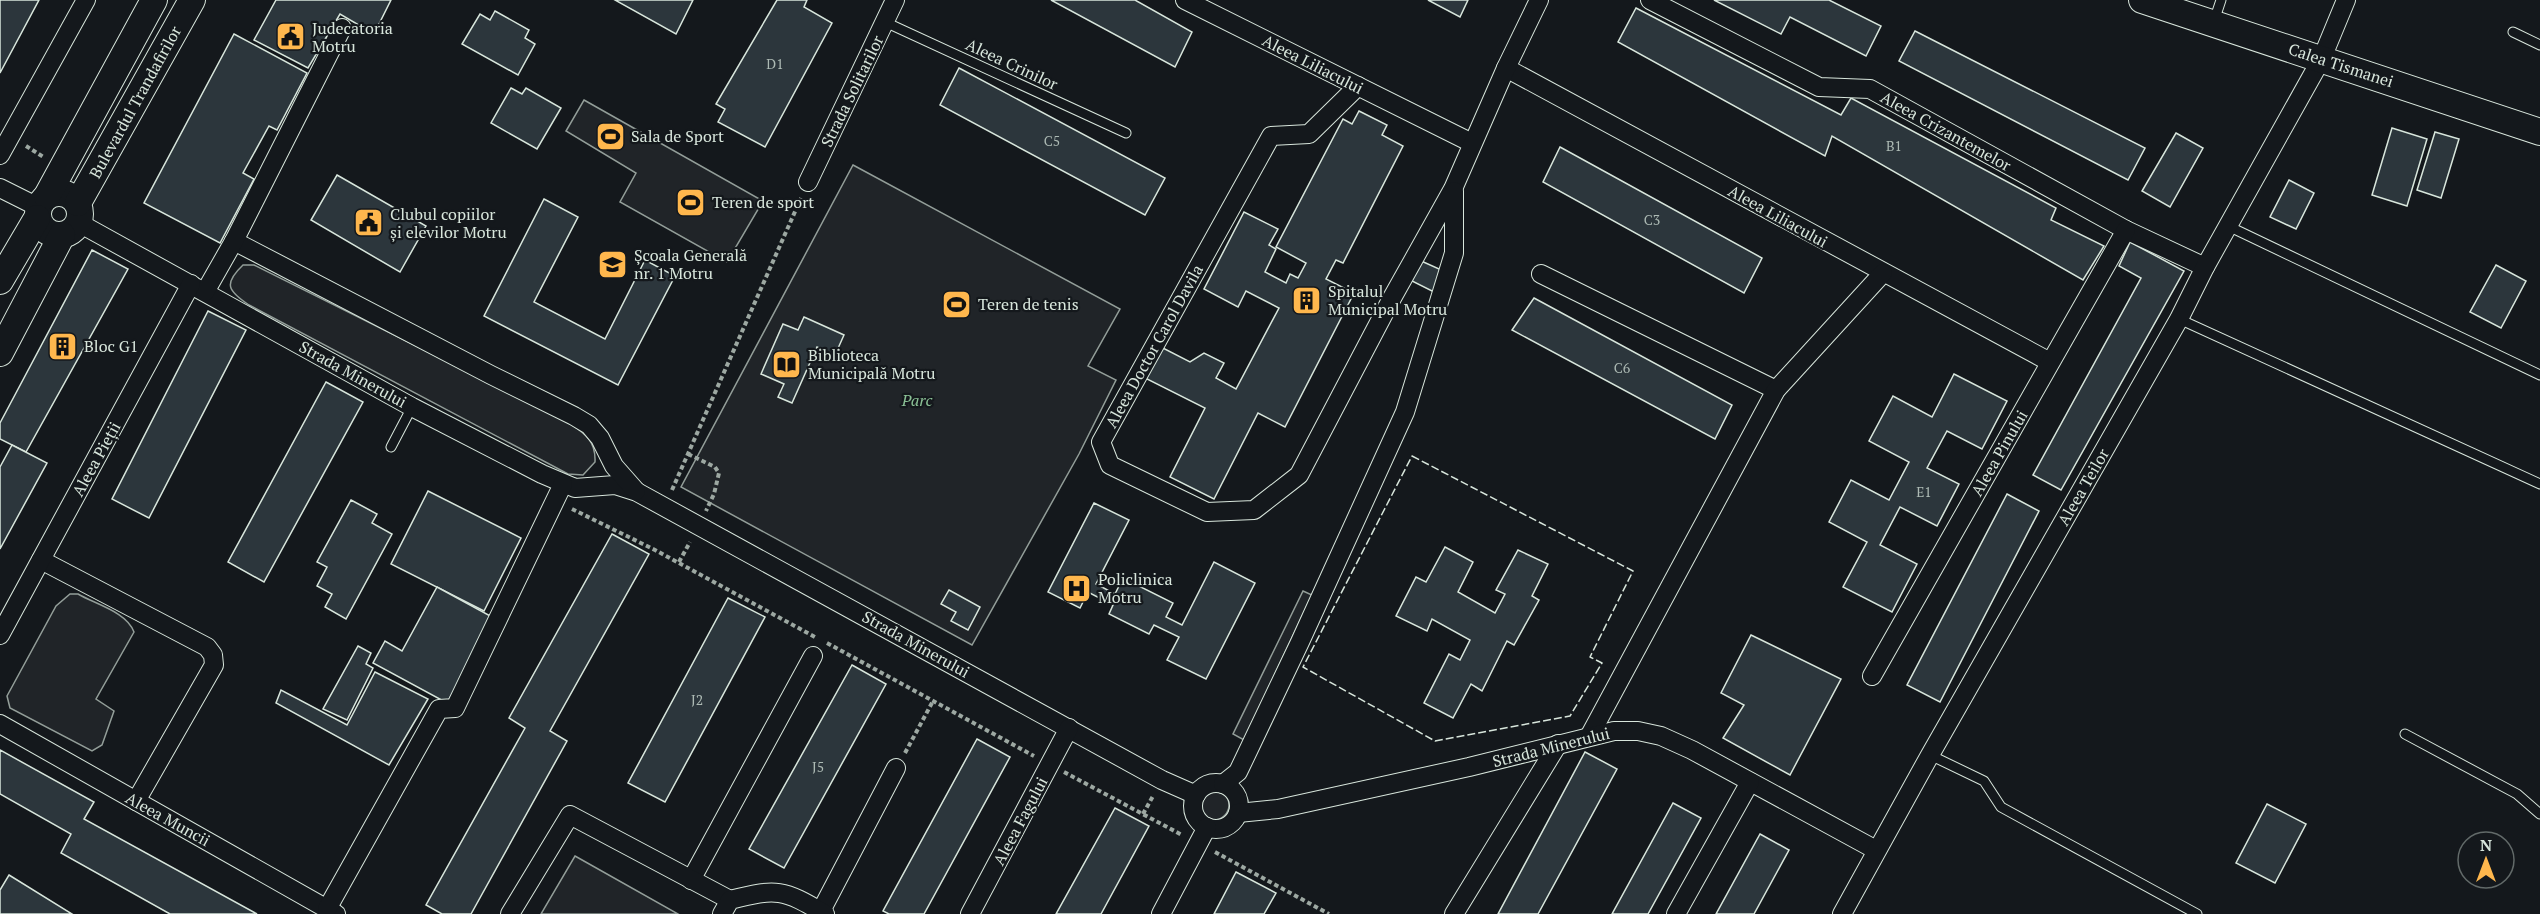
<svg xmlns="http://www.w3.org/2000/svg" width="2540" height="914" font-family="'PT Serif',serif">
  <style>
    .green { fill: #202428; stroke: #939e99; stroke-width: 1.5 }
    .building { fill: #2c363c; stroke: #d8e6dc; stroke-width: 1.5 }
    .lines { fill: none; stroke-linecap: round; stroke-linejoin: round }
    .lane-casing { stroke: #d8e6dc; stroke-width: 11 }
    .street-casing { stroke: #d8e6dc; stroke-width: 20 }
    .secondary-casing { stroke: #d8e6dc; stroke-width: 28 }
    .path { stroke: #9da8a2; stroke-width: 4; stroke-dasharray: 4.5 3; stroke-linecap: butt }
    .lane { stroke: #14181c; stroke-width: 9 }
    .street { stroke: #14181c; stroke-width: 18 }
    .secondary { stroke: #14181c; stroke-width: 26 }
    .fence { stroke: #d8e6dc; stroke-width: 1.5; stroke-dasharray: 8 3; stroke-linecap: butt }
    .labels { text-anchor: middle; stroke-width: 4.5; stroke-linejoin: round; paint-order: stroke }
    .number-label { font-size: 14px; fill: #adbab4 }
    .poi-label { font-size: 16px; fill: #d8e6dc; stroke: #14181c; text-anchor: start }
    .street-label { font-size: 16px; fill: #d8e6dc; stroke: #14181c }
    .park-label { font-size: 16px; font-style: italic; fill: #8ac095; stroke: #14181c }
  </style>
  <rect width="100%" height="100%" fill="#14181c"/>
  <g class="green">
    <path d="M584,100L763,201L727,262L620,202L636,173L566,131Z"/>
    <path d="M853,165L1120,309L1088,366L1116,380L1079,454L972,645L681,487Z"/>
    <path d="M243,265H254L566,421C584,433 596,439 595,462L583,475L568,474L249,305C228,291 223,284 243,265Z"/>
    <path d="M1303,591L1312,595L1244,740L1233,734Z"/>
    <path d="M70,594H78C95,604 127,612 134,632L96,699L114,711L102,745L92,751L10,708L7,696L56,606Z"/>
    <circle cx="1214" cy="805" r="15"/>
    <path d="M575,856L678,914H541Z"/>
  </g>
  <g class="building">
    <path d="M0,0H39L0,73Z"/>
    <path d="M276,0H391L374,34L340,14L308,68L254,40Z"/>
    <path d="M615,0H693L676,34Z"/>
    <path d="M777,0H807L804,7L832,23L765,147L718,122L725,109L716,104Z"/>
    <path d="M1051,0H1135L1192,32L1175,67Z"/>
    <path d="M1428,0H1468L1460,17Z"/>
    <path d="M1714,0H1829L1881,26L1866,56L1790,17L1781,34Z"/>
    <path d="M1636,8L1841,115L1851,98L2056,208L2051,220L2104,246L2083,280L1832,136L1825,156L1618,42Z"/>
    <path d="M495,11L529,30L525,38L535,44L518,75L462,44L480,14L490,20Z"/>
    <path d="M1915,31L2145,148L2128,180L1899,61Z"/>
    <path d="M234,34L307,73L277,130L269,126L243,173L254,179L220,243L144,203Z"/>
    <path d="M959,68L1165,178L1145,215L940,105Z"/>
    <path d="M511,88L522,94L526,88L561,108L537,149L491,123Z"/>
    <path d="M1359,111L1387,125L1382,135L1403,146L1343,263L1336,260L1326,279L1354,293L1285,427L1258,413L1214,499L1170,477L1205,408L1145,378L1161,347L1190,362L1204,353L1224,363L1216,378L1236,389L1279,308L1246,291L1238,307L1204,289L1244,212L1278,229L1269,245L1276,249L1265,272L1286,283L1290,274L1298,278L1306,263L1276,247L1343,119L1352,124Z"/>
    <path d="M2392,128L2427,139L2407,206L2372,195Z"/>
    <path d="M2435,132L2459,139L2441,198L2417,190Z"/>
    <path d="M2176,133L2203,148L2170,207L2142,191Z"/>
    <path d="M1560,147L1762,258L1744,293L1543,182Z"/>
    <path d="M337,175L426,226L400,272L311,220Z"/>
    <path d="M2289,180L2314,193L2296,229L2270,217Z"/>
    <path d="M544,199L578,217L534,302L605,339L645,260L675,276L618,385L484,316Z"/>
    <path d="M2130,242L2184,271L2061,490L2033,475L2141,278L2119,266Z"/>
    <path d="M92,250L128,269L26,452L0,439V423Z"/>
    <path d="M1419,260L1446,272L1436,293L1408,279Z"/>
    <path d="M2496,265L2526,281L2501,328L2470,312Z"/>
    <path d="M1534,298L1732,405L1715,439L1512,330Z"/>
    <path d="M208,311L246,330L149,518L112,499Z"/>
    <path d="M804,317L844,335L835,355L817,347L792,403L778,397L784,384L761,374L783,324L798,330Z"/>
    <path d="M1954,374L2007,401L1982,449L1947,431L1927,468L1959,484L1937,526L1900,507L1880,545L1917,564L1892,612L1843,587L1867,542L1829,522L1851,480L1889,500L1909,462L1869,441L1893,396L1932,417Z"/>
    <path d="M326,382L363,402L264,582L228,562Z"/>
    <path d="M12,445L47,463L0,549V467Z"/>
    <path d="M428,491L521,538L484,611L391,564Z"/>
    <path d="M2007,494L2039,511L1940,702L1907,685Z"/>
    <path d="M351,500L377,514L372,523L392,534L346,619L325,607L332,594L317,586L327,567L317,562Z"/>
    <path d="M1094,503L1129,520L1096,584L1115,594L1123,578L1173,603L1166,617L1182,625L1214,562L1255,583L1206,679L1167,660L1179,637L1154,625L1149,634L1109,614L1113,605L1088,592L1080,608L1048,592Z"/>
    <path d="M612,534L649,554L550,731L567,741L471,914H442L426,905L525,728L509,718Z"/>
    <path d="M1445,547L1473,562L1458,592L1495,613L1505,594L1496,590L1518,550L1548,564L1532,596L1539,600L1514,645L1507,641L1482,691L1471,684L1453,718L1424,703L1449,654L1460,660L1470,640L1432,619L1427,631L1396,616L1416,577L1426,582Z"/>
    <path d="M437,587L494,618L447,703L373,663L385,641L402,651Z"/>
    <path d="M949,590L980,607L968,630L951,621L956,612L941,604Z"/>
    <path d="M728,598L765,617L665,802L628,783Z"/>
    <path d="M1751,635L1841,679L1790,775L1723,738L1744,705L1721,693Z"/>
    <path d="M358,646L371,653L366,664L373,668L347,720L323,709Z"/>
    <path d="M852,665L886,684L784,868L749,849Z"/>
    <path d="M375,672L428,699L389,765L276,703L281,690L347,725Z"/>
    <path d="M977,739L1010,757L924,914H889L883,911Z"/>
    <path d="M0,750L94,802L84,819L257,914H170L61,853L71,834L0,794Z"/>
    <path d="M1585,752L1617,769L1538,914H1498Z"/>
    <path d="M1673,803L1701,818L1648,914H1612Z"/>
    <path d="M2267,804L2306,824L2275,883L2236,863Z"/>
    <path d="M1115,808L1149,826L1101,914H1056Z"/>
    <path d="M1760,834L1789,850L1754,914H1716Z"/>
    <path d="M1236,872L1276,893L1264,914H1214Z"/>
    <path d="M9,875L72,914H0V890Z"/>
  </g>
  <g class="lines">
    <defs>
      <g id="lane">
        <path d="M2214,21L2221,0"/>
        <path d="M885,22L1126,133"/>
        <path d="M2513,32L2540,45"/>
        <path d="M2228,226L2540,375"/>
        <path d="M2179,319L2540,484"/>
        <path d="M391,447L412,407"/>
        <path d="M2405,734L2517,794L2540,814"/>
        <path d="M1930,755L1984,781L2001,807L2197,914"/>
      </g>
      <g id="street">
        <path d="M1185,0L1472,143"/>
        <path d="M1650,0L1819,87L1870,89L2126,230L2205,267"/>
        <path d="M1506,68L2050,362"/>
        <path d="M1358,86L1309,134L1271,136L1101,442L1110,465L1207,512L1254,510L1299,475L1392,298L1453,189L1506,68L1539,0"/>
        <path d="M0,155L86,0"/>
        <path d="M808,182L895,0"/>
        <path d="M0,188L38,207"/>
        <path d="M79,223L412,407L542,474L575,488L615,485L637,492L1162,780L1196,795"/>
        <path d="M234,241L491,375L574,416L589,425L600,438L614,466L636,491"/>
        <path d="M1541,274L1776,390"/>
        <path d="M205,292L234,241L342,28"/>
        <path d="M41,560L207,647L213,655L214,665L136,801"/>
        <path d="M0,635L191,284"/>
        <path d="M1872,676L2126,230"/>
        <path d="M0,724L336,914"/>
        <path d="M1590,735L1776,390L1883,273"/>
        <circle cx="1216" cy="806" r="23"/>
        <path d="M1223,784L1238,772L1300,642L1405,412L1454,253V191"/>
        <path d="M1238,813L1278,809L1469,767L1614,731H1638L1661,736L1692,750L1876,850"/>
        <path d="M691,880L813,656"/>
        <path d="M327,909L439,709L455,708L563,484"/>
        <path d="M821,911L896,768"/>
        <path d="M510,914L570,815L730,900"/>
        <path d="M722,914L730,900C777,888 783,889 825,914"/>
        <path d="M970,914L1069,728"/>
        <path d="M1161,914L1207,827"/>
        <path d="M1454,914L1558,744"/>
        <path d="M1676,914L1750,782"/>
        <path d="M1842,914L1930,755L2179,319L2205,267L2322,58L2346,0"/>
      </g>
      <g id="secondary">
        <path d="M2142,0L2540,132"/>
        <circle cx="59" cy="214" r="21"/>
        <path d="M47,196L154,0"/>
        <path d="M78,203L192,0"/>
        <path d="M0,281L37,218"/>
        <path d="M0,353L62,235"/>
      </g>
    </defs>
    <use href="#lane" class="lane-casing"/>
    <use href="#street" class="street-casing"/>
    <use href="#secondary" class="secondary-casing"/>
    <g class="path">
      <path d="M26,146L45,158"/>
      <path d="M688,454L715,467L719,473L714,494L706,511"/>
      <path d="M672,490L801,198"/>
      <path d="M572,509L655,550L815,637"/>
      <path d="M679,562L690,542"/>
      <path d="M827,643L1034,756"/>
      <path d="M905,753L933,701"/>
      <path d="M1064,772L1182,835"/>
      <path d="M1143,814L1153,796"/>
      <path d="M1215,852L1329,914"/>
    </g>
    <use href="#lane" class="lane"/>
    <use href="#street" class="street"/>
    <use href="#secondary" class="secondary"/>
    <path class="fence" d="M1412,456L1633,571L1590,657L1602,663L1570,716L1435,741L1303,667Z"/>
  </g>
  <defs>
    <symbol id="civic-square" viewBox="-11 -11 22 22"><rect x="-9" y="-9" width="18" height="18" rx="4" fill="#ffb74d" stroke="#14181c"/><path d="M-.6-6.5H3V-4.5H.6V-3L4-1V1h2V6H-6V1h2V-1L-.6-3ZM-1.2 2.5V6h2.4V2.5Z" fill="#111"/></symbol>
    <symbol id="stadium-square" viewBox="-11 -11 22 22"><rect x="-9" y="-9" width="18" height="18" rx="4" fill="#ffb74d" stroke="#14181c"/><path d="M0-5a6.5 5 0 1 0 0 10a6.5 5 0 1 0 0-10ZM-3.5-1.8h7v3.6h-7Z" fill="#111"/></symbol>
    <symbol id="school-square" viewBox="-11 -11 22 22"><rect x="-9" y="-9" width="18" height="18" rx="4" fill="#ffb74d" stroke="#14181c"/><path d="M0-5L7-2L0 1L-7-2ZM-4 1L0 2.5L4 1V4Q0 6-4 4Z" fill="#111"/></symbol>
    <symbol id="building-square" viewBox="-11 -11 22 22"><rect x="-9" y="-9" width="18" height="18" rx="4" fill="#ffb74d" stroke="#14181c"/><path d="M-4-6H4V6H1V3H-1V6H-4ZM-2.5-4.3h1.7v1.8h-1.7ZM.8-4.3h1.7v1.8H.8ZM-2.5-1h1.7V.8h-1.7ZM.8-1h1.7V.8H.8Z" fill="#111"/></symbol>
    <symbol id="library-square" viewBox="-11 -11 22 22"><rect x="-9" y="-9" width="18" height="18" rx="4" fill="#ffb74d" stroke="#14181c"/><path d="M-6-4Q-3-5.5-.7-3.5V5Q-3 3-6 4ZM6-4Q3-5.5 .7-3.5V5Q3 3 6 4Z" fill="#111"/></symbol>
    <symbol id="hospital-square" viewBox="-11 -11 22 22"><rect x="-9" y="-9" width="18" height="18" rx="4" fill="#ffb74d" stroke="#14181c"/><path d="M-5-5h3v3.5h4V-5h3V5h-3V1.5h-4V5h-3Z" fill="#111"/></symbol>
  </defs>
  <g fill-rule="evenodd">
    <use href="#civic-square" x="274" y="20" width="33" height="33"/>
    <use href="#stadium-square" x="594" y="120" width="33" height="33"/>
    <use href="#stadium-square" x="674" y="186" width="33" height="33"/>
    <use href="#civic-square" x="352" y="206" width="33" height="33"/>
    <use href="#school-square" x="596" y="248" width="33" height="33"/>
    <use href="#building-square" x="1290" y="284" width="33" height="33"/>
    <use href="#stadium-square" x="940" y="288" width="33" height="33"/>
    <use href="#building-square" x="46" y="330" width="33" height="33"/>
    <use href="#library-square" x="770" y="348" width="33" height="33"/>
    <use href="#hospital-square" x="1060" y="572" width="33" height="33"/>
  </g>
  <g class="labels">
    <g class="number-label">
      <text x="775" y="69">D1</text>
      <text x="1052" y="146">C5</text>
      <text x="1894" y="151">B1</text>
      <text x="1652" y="225">C3</text>
      <text x="1622" y="373">C6</text>
      <text x="1924" y="497">E1</text>
      <text x="697" y="705">J2</text>
      <text x="818" y="772">J5</text>
    </g>
    <g class="poi-label">
      <text x="312" y="34">Judecatoria<tspan x="312" dy="18">Motru</tspan></text>
      <text x="631" y="142">Sala de Sport</text>
      <text x="712" y="208">Teren de sport</text>
      <text x="390" y="220">Clubul copiilor<tspan x="390" dy="18">și elevilor Motru</tspan></text>
      <text x="634" y="261">Școala Generală<tspan x="634" dy="18">nr. 1 Motru</tspan></text>
      <text x="1328" y="297">Spitalul<tspan x="1328" dy="18">Municipal Motru</tspan></text>
      <text x="978" y="310">Teren de tenis</text>
      <text x="84" y="352">Bloc G1</text>
      <text x="808" y="361">Biblioteca<tspan x="808" dy="18">Municipală Motru</tspan></text>
      <text x="1098" y="585">Policlinica<tspan x="1098" dy="18">Motru</tspan></text>
    </g>
    <g class="street-label">
      <text transform="translate(1012 64) rotate(25)" y="6">Aleea Crinilor</text>
      <text transform="translate(1313 64) rotate(27)" y="6">Aleea Liliacului</text>
      <text transform="translate(2341 65) rotate(18)" y="6">Calea Tismanei</text>
      <text transform="translate(852 91) rotate(-64)" y="6">Strada Solitarilor</text>
      <text transform="translate(135 102) rotate(-61)" y="6">Bulevardul Trandafirilor</text>
      <text transform="translate(1946 131) rotate(29)" y="6">Aleea Crizantemelor</text>
      <text transform="translate(1778 216) rotate(29)" y="6">Aleea Liliacului</text>
      <text transform="translate(1154 346) rotate(-61)" y="6">Aleea Doctor Carol Davila</text>
      <text transform="translate(353 374) rotate(29)" y="6">Strada Minerului</text>
      <text transform="translate(1999 453) rotate(-60)" y="6">Aleea Pinului</text>
      <text transform="translate(96 459) rotate(-61)" y="6">Aleea Pieții</text>
      <text transform="translate(2083 487) rotate(-60)" y="6">Aleea Teilor</text>
      <text transform="translate(916 644) rotate(29)" y="6">Strada Minerului</text>
      <text transform="translate(1551 747) rotate(-14)" y="6">Strada Minerului</text>
      <text transform="translate(168 819) rotate(29)" y="6">Aleea Muncii</text>
      <text transform="translate(1020 821) rotate(-62)" y="6">Aleea Fagului</text>
    </g>
    <g class="park-label">
      <text x="917" y="406">Parc</text>
    </g>
  </g>
  <g transform="translate(2486 860)"><circle r="28" fill="#14181c" stroke="#626a69" stroke-width="1.5"/>
  <path d="M0-4.5L10 22L0 15L-10 22Z" fill="#ffb74d"/>
  <text y="-9" font-size="16" font-weight="bold" text-anchor="middle" fill="#d8e6dc">N</text>
  </g>
</svg>
